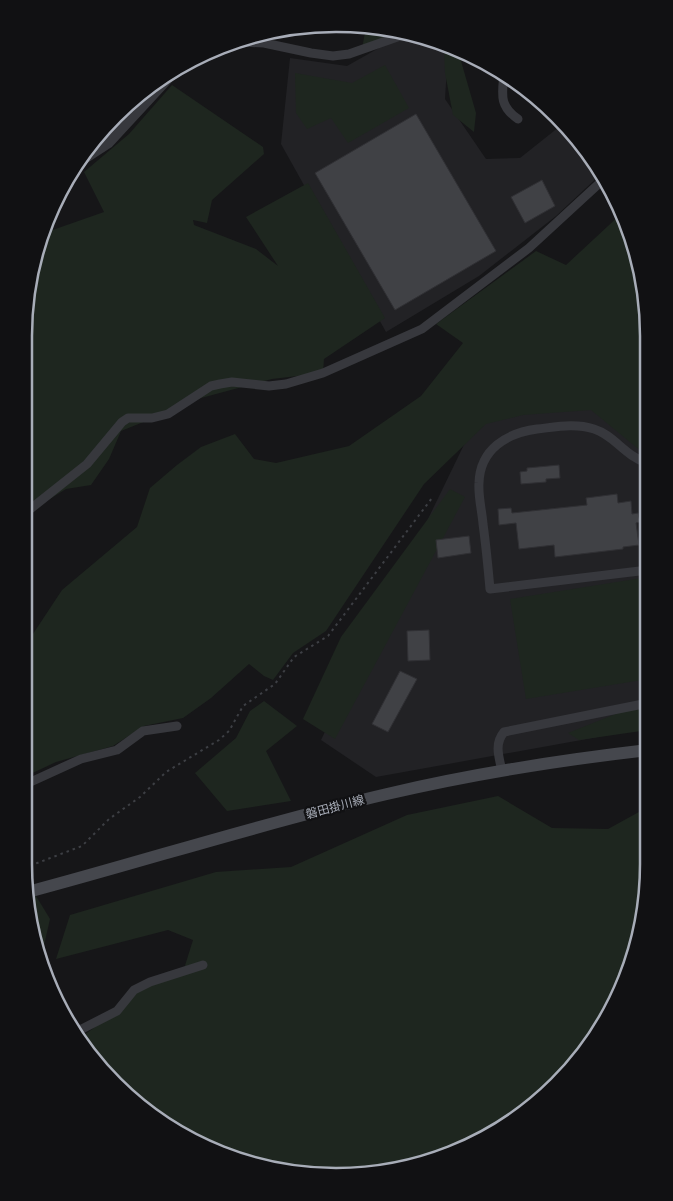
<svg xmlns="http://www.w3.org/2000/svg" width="673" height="1201" font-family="Inter,'Noto Sans JP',sans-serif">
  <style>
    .built { fill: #222225 }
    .green { fill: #1e261f }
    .building { fill: #404145; stroke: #303034 }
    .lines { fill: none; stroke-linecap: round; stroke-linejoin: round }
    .path { stroke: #3d3f44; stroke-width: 2; stroke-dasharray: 2.5 4; stroke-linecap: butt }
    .minor { stroke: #37383d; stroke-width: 9 }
    .tertiary { stroke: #37383d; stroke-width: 11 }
    .secondary { stroke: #45474d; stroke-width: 12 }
    .labels { text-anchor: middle; stroke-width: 4.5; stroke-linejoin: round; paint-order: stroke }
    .street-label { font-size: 12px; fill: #a8adb8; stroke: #111113 }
    .rim { fill: none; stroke: #a8adb8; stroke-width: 2.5 }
  </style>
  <rect width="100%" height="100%" fill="#161618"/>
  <g class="built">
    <path d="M402,35L448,50L445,99L486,159L520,158L564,123L597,163L602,173L556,216L479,276L386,332L281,144L290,58L347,66Z"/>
    <path d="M647,393L648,728L376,777L321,740L474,424L519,394Z"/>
  </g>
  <g class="green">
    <path d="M378,26L412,38H395L362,49L366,27Z"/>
    <path d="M444,49L459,54L476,113L474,132L453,115L445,73Z"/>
    <path d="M385,65L409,108L348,143L331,118L307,129L296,113L295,73L352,83Z"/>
    <path d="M172,85L263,147L264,154L212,200L207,223L193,220L194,225L256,249L278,266L246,217L308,183L385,318L324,359L323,373L272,379L190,401L176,409L121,431L109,459L91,485L66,489L24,515V316L34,255L44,233L104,212L84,172L129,134Z"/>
    <path d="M622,213L633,236L647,296V454L642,452L591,410L523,415L486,424L424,484L326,631L293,653L273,680L264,676L249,664L211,698L183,718L144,726L113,746L56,762L24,777V710L32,693L29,640L62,590L137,527L150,488L177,465L201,447L235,434L254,459L276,463L349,446L421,396L463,343L436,324L536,251L566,265Z"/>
    <path d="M450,489L465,497L335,739L303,719L341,637Z"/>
    <path d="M648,577V679L526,699L510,599Z"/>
    <path d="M264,701L297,726L266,751L291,801L227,811L195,773L236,738L250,711Z"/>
    <path d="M648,701V730L579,740L568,733Z"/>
    <path d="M498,796L552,828L608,829L648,807L649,885L633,965L607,1021L542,1100L456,1154L357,1177L255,1167L163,1124L88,1055L80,1038L117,1011L148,979L183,972L193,940L168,930L56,959L70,915L216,872L291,867L407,815Z"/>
    <path d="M33,891L50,919L40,963L28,892Z"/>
  </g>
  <g class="building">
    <path d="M416,114L496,251L395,310L315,173Z"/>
    <path d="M542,180L555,206L525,223L511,197Z"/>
    <path d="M559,465L560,478L546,479V482L521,484L520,472L527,471V468Z"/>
    <path d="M617,494L618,503L631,501L632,514L638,513L640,522L636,523L639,545L623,547V549L555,557L554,545L519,549L516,523L499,525L498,509L511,508L512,513L587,505L586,498Z"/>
    <path d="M469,536L471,553L438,558L436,540Z"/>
    <path d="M429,630L430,660L408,661L407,631Z"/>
    <path d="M400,671L417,679L388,732L372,724Z"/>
  </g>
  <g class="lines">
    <path class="path" d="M24,868L82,846L109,819L140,797L166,772L219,740L229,731L243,706L275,684L294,657L328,636L432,498"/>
    <g class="minor">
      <path d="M241,42L264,43L311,53L333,56L349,54L403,35"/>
      <path d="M504,74C502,94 499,106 518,119"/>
      <path d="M647,463C625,456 614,435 594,429C575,423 556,427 537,429C507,433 480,449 479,483C478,496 482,511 483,524C486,546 488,567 490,589L648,570"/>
      <path d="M24,514L87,464L122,422L128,418H152L168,414L211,386L220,384L232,382L269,386L286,384L323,373L422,329L529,248L604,179"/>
      <path d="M502,771C499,757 494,744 504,732L648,703"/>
      <path d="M24,785L81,759L117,750L143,731L177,726"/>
      <path d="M76,1032L117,1011L134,990L150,982L203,965"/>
    </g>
    <path class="tertiary" d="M85,158L108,143L168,78"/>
    <path class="secondary" d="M28,892C148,860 266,822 387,794C472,774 561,760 648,750"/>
  </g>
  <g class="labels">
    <g class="street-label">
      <text transform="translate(335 807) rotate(-15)" y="4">磐田掛川線</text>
    </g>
  </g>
  <path d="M0 0H673V1201H0ZM336 32H336A304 304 0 0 1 640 336V864A304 304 0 0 1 336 1168H336A304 304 0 0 1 32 864V336A304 304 0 0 1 336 32Z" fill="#111113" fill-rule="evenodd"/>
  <path class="rim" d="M336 32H336A304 304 0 0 1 640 336V864A304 304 0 0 1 336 1168H336A304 304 0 0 1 32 864V336A304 304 0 0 1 336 32Z"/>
</svg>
